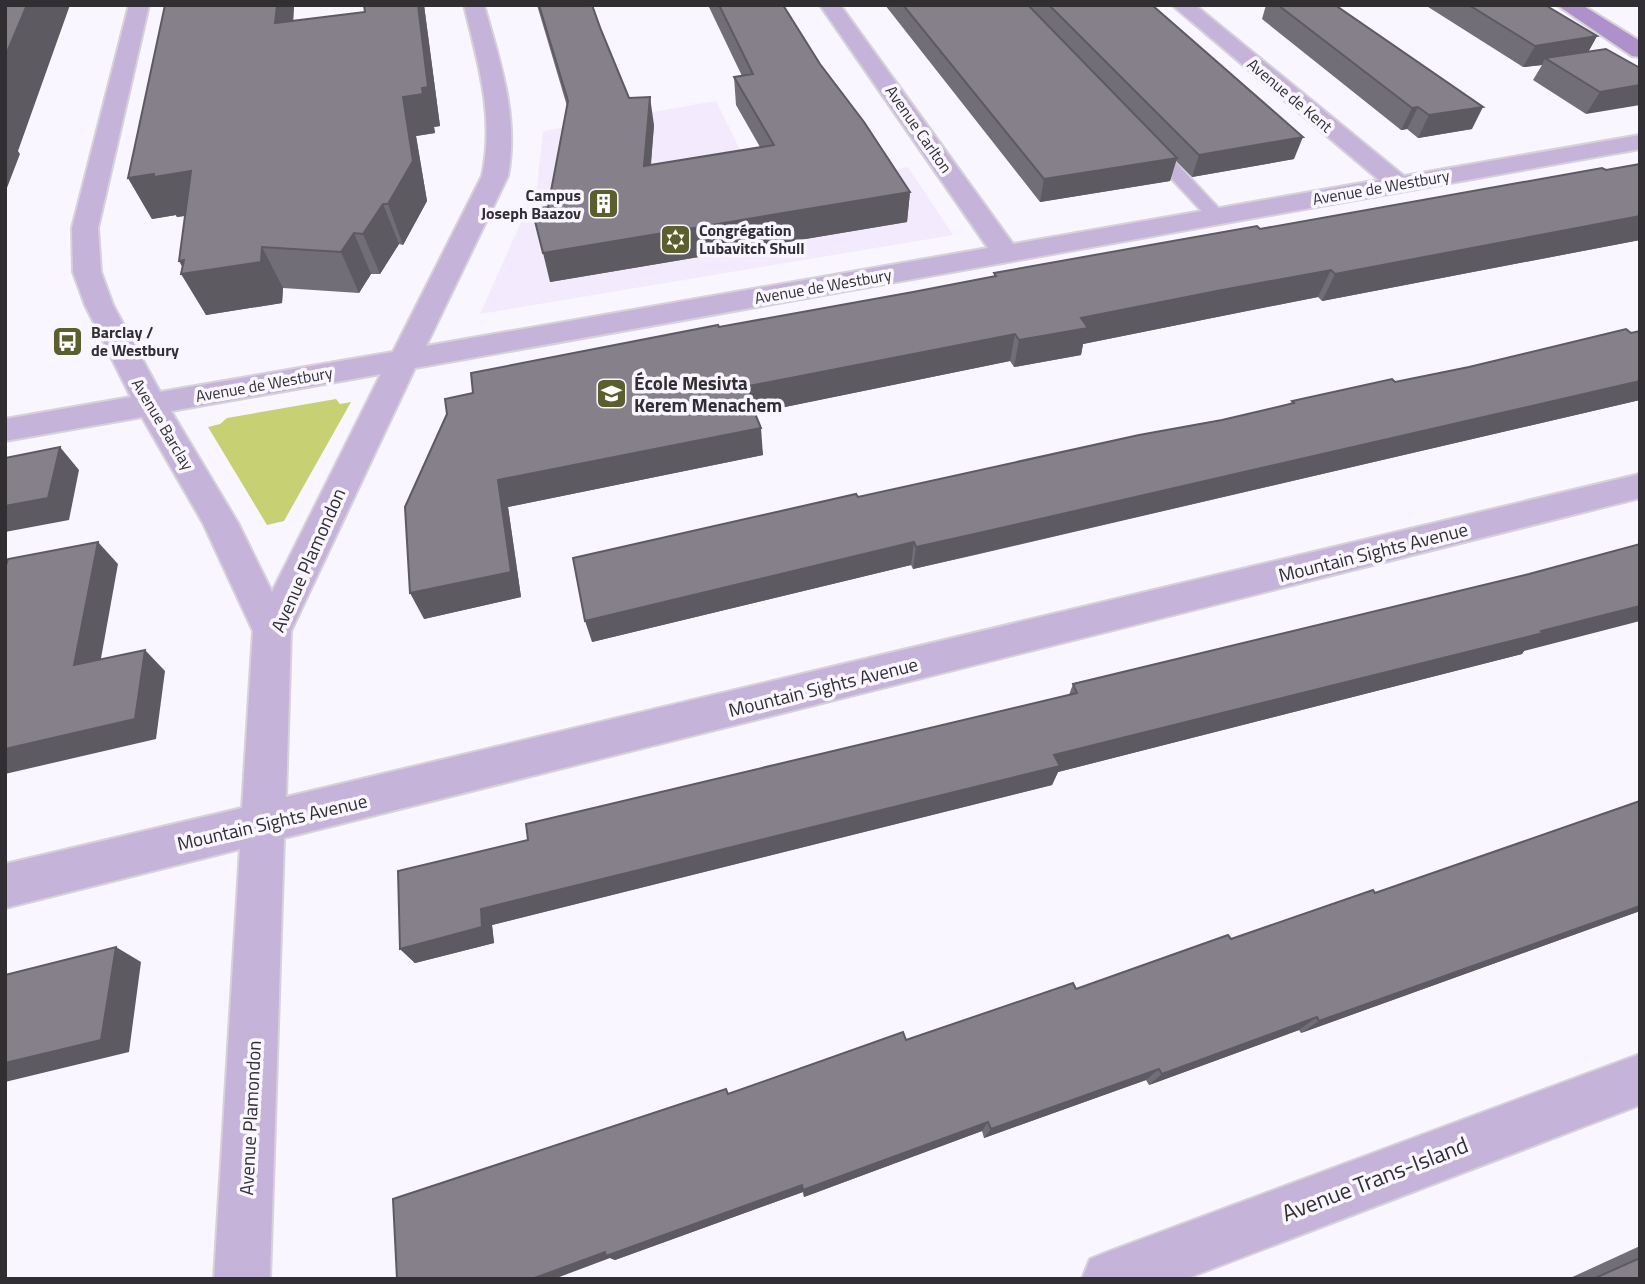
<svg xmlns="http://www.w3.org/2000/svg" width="1645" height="1284" font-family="'Titillium Web',sans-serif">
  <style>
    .built { fill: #f3eafd }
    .green { fill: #c8d074 }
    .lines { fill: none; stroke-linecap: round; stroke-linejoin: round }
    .lane-casing { stroke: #d6d2da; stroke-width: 4 }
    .street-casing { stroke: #d6d2da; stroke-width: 4 }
    .secondary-casing { stroke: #d6d2da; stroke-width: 4 }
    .lane { fill: #c6b3da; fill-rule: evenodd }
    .street { fill: #c6b3da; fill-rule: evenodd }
    .secondary { fill: #ae91ca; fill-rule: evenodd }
    .wall { fill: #726e77 }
    .shaded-wall { fill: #5d5a61 }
    .building { fill: #85808a; stroke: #5d5a61; stroke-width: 2 }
    .labels { text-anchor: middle; stroke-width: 7; stroke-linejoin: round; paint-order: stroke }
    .far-street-label { font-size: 16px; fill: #312f33; stroke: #faf6ff }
    .far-poi-label { font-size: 16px; font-weight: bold; fill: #312f33; stroke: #faf6ff; text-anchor: start }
    .poi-label { font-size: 19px; font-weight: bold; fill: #312f33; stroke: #faf6ff; text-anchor: start }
    .street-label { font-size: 19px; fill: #312f33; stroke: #faf6ff }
    .near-street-label { font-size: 23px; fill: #312f33; stroke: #faf6ff }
  </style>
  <rect width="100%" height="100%" fill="#faf6ff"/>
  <path class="built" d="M716,101L760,190L908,167L953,235L480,314L537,186L543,131Z"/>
  <path class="green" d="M336,399L340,404L351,402L284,521L267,525L208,427L220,424L227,418Z"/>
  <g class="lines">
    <defs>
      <path id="lane" d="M1149,139L1155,140L1223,213L1226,217L1223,221H1211L1143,148L1141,144Z"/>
      <g id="street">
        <path d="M129,5H149L98,228L101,272L113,305L160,392L393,352L482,176C495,117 478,63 464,5H484C500,62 519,116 508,176L426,346L988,248L820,5H840L1013,244L1379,180L1172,5H1195L1404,176L1640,135V149L415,368L291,631L286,797L1640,474V498L284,838L270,1279H214L240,849L5,908V864L242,808L253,631L203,523L142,417L5,441V419L131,397L85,305L73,272L72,228ZM381,374L272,592L238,523L171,411Z"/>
        <path d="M1640,1054V1105L1185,1279H1082L1090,1259L1110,1251Z"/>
      </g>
      <path id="secondary" d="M1557,5H1582L1640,41V57L1632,56Z"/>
    </defs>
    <use href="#lane" class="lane-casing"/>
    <use href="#street" class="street-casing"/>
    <use href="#secondary" class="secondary-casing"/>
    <use href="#lane" class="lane"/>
    <use href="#street" class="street"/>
    <use href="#secondary" class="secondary"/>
  </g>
  <g class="wall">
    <path d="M165,5H294L293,21L365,12L364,5H424L440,126L434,127L435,133L416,136L427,201L403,245L399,244L380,274H371L359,293L283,288L282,303L206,315L183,267L185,216L177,217L176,215L152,219L128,178Z"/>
    <path d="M537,5H592L601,30L629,98L654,125L651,165L760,147L736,105L734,77L742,76L708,5H783L820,64L910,192L907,222L550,282L548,207L567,106Z"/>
    <path d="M885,5H1152L1294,159L1192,177L1176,161L1170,181L1040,202Z"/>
    <path d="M1266,5H1335L1472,129L1418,138L1407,129L1401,130L1262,19Z"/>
    <path d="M1425,5H1545L1597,36L1588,52L1640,68L1586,114L1533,80L1542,65L1523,67Z"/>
    <path d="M1640,164V240L1322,301L1318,297L1212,318L1083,344L1081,355L1014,367L1010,361L755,413L763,455L508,507L521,597L424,619L473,393L719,327L994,277V273L1260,229L1606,170Z"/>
    <path d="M1640,331V400L975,555L913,569L911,565L592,642L858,497L1222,420L1291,404L1292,401L1395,382Z"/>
    <path d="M1524,651L1522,654L1058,772L1052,785L492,925L494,943L415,963L400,949L528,840L1069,695L1073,684Z"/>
    <path d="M1640,801V911L1301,1033L1299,1030L1149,1085L1146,1080L984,1138L982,1131L804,1197L803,1192L615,1260L610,1258L728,1094L1076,989L1231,939L1375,893Z"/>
    <path d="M1640,1246V1279H1568Z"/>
  </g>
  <g class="shaded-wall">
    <path d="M27,5H70L18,151L20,154L5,193V57Z"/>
    <path d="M277,5H294L291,61L275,23Z"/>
    <path d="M418,5H424L440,126L434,127L435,133L416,136L427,201L403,245L388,204L403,97L422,88Z"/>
    <path d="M1597,36L1585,58H1545L1542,65L1523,67L1535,46Z"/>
    <path d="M1640,85V105L1586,114L1600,92Z"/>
    <path d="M650,97L654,125L648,195L644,166Z"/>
    <path d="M1418,107L1407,129L1401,130L1412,108Z"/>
    <path d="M1483,107L1472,129L1418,138L1429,115Z"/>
    <path d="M1303,137L1294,159L1192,177L1199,155Z"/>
    <path d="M1177,158L1170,181L1040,202L1044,179Z"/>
    <path d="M191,171L213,211L177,217L176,215L152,219L128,178Z"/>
    <path d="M910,192L907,222L550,282L543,253Z"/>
    <path d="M383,204L399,244L380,274L363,234Z"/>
    <path d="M1640,216V240L1322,301L1335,274Z"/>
    <path d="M354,233L371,274L359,293L341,252Z"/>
    <path d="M262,247L283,288L282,303L206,315L181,274H186L179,261Z"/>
    <path d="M1331,270L1318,297L1212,318L1083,344L1081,355L1014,367L1019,340L1081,318L1222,290Z"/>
    <path d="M1015,334L1010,361L746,415L744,387Z"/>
    <path d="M1640,381V400L913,569L916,547Z"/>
    <path d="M761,428L763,455L508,507L521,597L424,619L410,593L498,480Z"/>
    <path d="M60,447L79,470L69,520L5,532V506Z"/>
    <path d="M98,542L118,564L96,686L74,665Z"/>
    <path d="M914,542L911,565L592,642L585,621Z"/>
    <path d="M1640,606V621L1524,651L1522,654L1058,772L1052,785L492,925L494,943L415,963L400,949L481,909L1054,755Z"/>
    <path d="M145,650L165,671L156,739L5,774V749Z"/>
    <path d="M1640,906V911L1301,1033L1319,1021Z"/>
    <path d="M116,947L141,962L129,1052L5,1082V1063Z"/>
    <path d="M1317,1017L1299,1030L1149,1085L1162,1074Z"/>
    <path d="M1159,1069L1146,1080L984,1138L991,1129Z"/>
    <path d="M988,1122L982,1131L804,1197L803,1190Z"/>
    <path d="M802,1185L803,1192L615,1260L610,1258L554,1279H532L605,1252Z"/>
  </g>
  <g class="building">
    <path d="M5,5H27L5,57Z"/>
    <path d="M165,5H277L275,23L365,12L364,5H418L428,87L422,88L423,94L403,97L413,161L388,204H383L363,234L354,233L341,252L262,247L261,262L181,274L184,260L179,261L191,171L154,177V174L128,178Z"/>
    <path d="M539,5H592L601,30L629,98L650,97L644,166L774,145L734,77L753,74L719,5H783L820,64L864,122L910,192L543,253L532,209L548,207L568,101Z"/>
    <path d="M903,5H1028L1177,158L1044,179Z"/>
    <path d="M1049,5H1152L1303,137L1199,155Z"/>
    <path d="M1278,5H1335L1483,107L1429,115L1418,107L1412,108Z"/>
    <path d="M1469,5H1545L1597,36L1535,46Z"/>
    <path d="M1606,49L1640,68V85L1600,92L1545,58Z"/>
    <path d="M1640,164V216L1335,274L1331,270L1222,290L1081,318L1088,328L1019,340L1015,334L744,387L761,428L498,480L511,572L410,593L405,507L447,414L445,399L473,393L471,373L718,325L719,327L913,292L996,276L994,273L1156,244L1257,226L1260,229L1602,168L1606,170Z"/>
    <path d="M1626,329L1631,333L1640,331V381L979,533L916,547L914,542L585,621L573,558L856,494L858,497L1139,435L1222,420L1294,403L1292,401L1392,379L1395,382L1469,367Z"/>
    <path d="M60,447L48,498L5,506V458Z"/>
    <path d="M98,542L74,665L145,650L135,719L5,749V568L8,559Z"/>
    <path d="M1640,544V606L1541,631L1543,633L1054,755L1060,766L481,909L482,927L400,949L398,871L528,840L526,824L1077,693L1073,684L1529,574Z"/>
    <path d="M1640,801V906L1319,1021L1317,1017L1162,1074L1159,1069L991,1129L988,1122L803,1190L802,1185L606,1256L605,1252L532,1279H397L393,1199L726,1089L728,1094L903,1032L906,1040L1073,983L1076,989L1228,935L1231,939L1373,890L1375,893Z"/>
    <path d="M116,947L101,1040L5,1063V975Z"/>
    <path d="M1640,1258V1279H1593Z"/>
  </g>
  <defs>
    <symbol id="building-square" viewBox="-11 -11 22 22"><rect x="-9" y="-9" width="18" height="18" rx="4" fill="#5b5f2d" stroke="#faf6ff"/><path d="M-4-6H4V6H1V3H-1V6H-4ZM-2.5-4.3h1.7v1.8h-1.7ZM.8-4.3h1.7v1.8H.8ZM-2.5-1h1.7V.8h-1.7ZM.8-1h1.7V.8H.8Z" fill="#fff"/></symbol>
    <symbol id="synagogue-square" viewBox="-11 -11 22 22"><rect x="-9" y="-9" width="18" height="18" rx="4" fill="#5b5f2d" stroke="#faf6ff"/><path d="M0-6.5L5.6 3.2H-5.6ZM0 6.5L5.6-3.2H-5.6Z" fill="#fff"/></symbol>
    <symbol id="bus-square" viewBox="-11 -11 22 22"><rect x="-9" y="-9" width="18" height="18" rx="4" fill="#5b5f2d" stroke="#faf6ff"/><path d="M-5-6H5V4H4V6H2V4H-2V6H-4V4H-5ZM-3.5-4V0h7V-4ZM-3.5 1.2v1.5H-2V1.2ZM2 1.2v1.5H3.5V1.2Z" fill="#fff"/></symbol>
    <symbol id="school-square" viewBox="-11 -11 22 22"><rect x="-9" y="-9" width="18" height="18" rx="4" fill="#5b5f2d" stroke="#faf6ff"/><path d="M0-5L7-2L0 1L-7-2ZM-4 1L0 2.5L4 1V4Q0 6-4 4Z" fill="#fff"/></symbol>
  </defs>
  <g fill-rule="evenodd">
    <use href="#building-square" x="586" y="186" width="35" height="35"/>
    <use href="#synagogue-square" x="658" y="222" width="35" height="35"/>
    <use href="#bus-square" x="50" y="324" width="35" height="35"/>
    <use href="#school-square" x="594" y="376" width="35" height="35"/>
  </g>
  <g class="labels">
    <g class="far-street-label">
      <text transform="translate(1290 95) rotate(40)" y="6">Avenue de Kent</text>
      <text transform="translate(919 129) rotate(55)" y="6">Avenue Carlton</text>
      <text transform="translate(1381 187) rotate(-10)" y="6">Avenue de Westbury</text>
      <text transform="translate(823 286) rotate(-10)" y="6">Avenue de Westbury</text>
      <text transform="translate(264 384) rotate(-10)" y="6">Avenue de Westbury</text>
      <text transform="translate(163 424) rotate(59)" y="6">Avenue Barclay</text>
    </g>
    <g class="far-poi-label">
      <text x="581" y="201" text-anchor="end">Campus<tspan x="581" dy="18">Joseph Baazov</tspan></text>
      <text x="699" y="236">Congrégation<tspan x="699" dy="18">Lubavitch Shull</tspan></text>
      <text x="91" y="338">Barclay /<tspan x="91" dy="18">de Westbury</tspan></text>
    </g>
    <g class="poi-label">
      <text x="634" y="390">École Mesivta<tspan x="634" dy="22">Kerem Menachem</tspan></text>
    </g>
    <g class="street-label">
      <text transform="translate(1373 552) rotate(-14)" y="7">Mountain Sights Avenue</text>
      <text transform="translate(308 560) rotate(-66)" y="7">Avenue Plamondon</text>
      <text transform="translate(823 687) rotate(-14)" y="7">Mountain Sights Avenue</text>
      <text transform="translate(272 822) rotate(-13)" y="7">Mountain Sights Avenue</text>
      <text transform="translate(250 1118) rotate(-87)" y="7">Avenue Plamondon</text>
    </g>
    <g class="near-street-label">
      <text transform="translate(1375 1179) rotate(-21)" y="8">Avenue Trans-Island</text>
    </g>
  </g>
  <rect width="1645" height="1284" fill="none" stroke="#312f33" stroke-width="14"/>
</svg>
